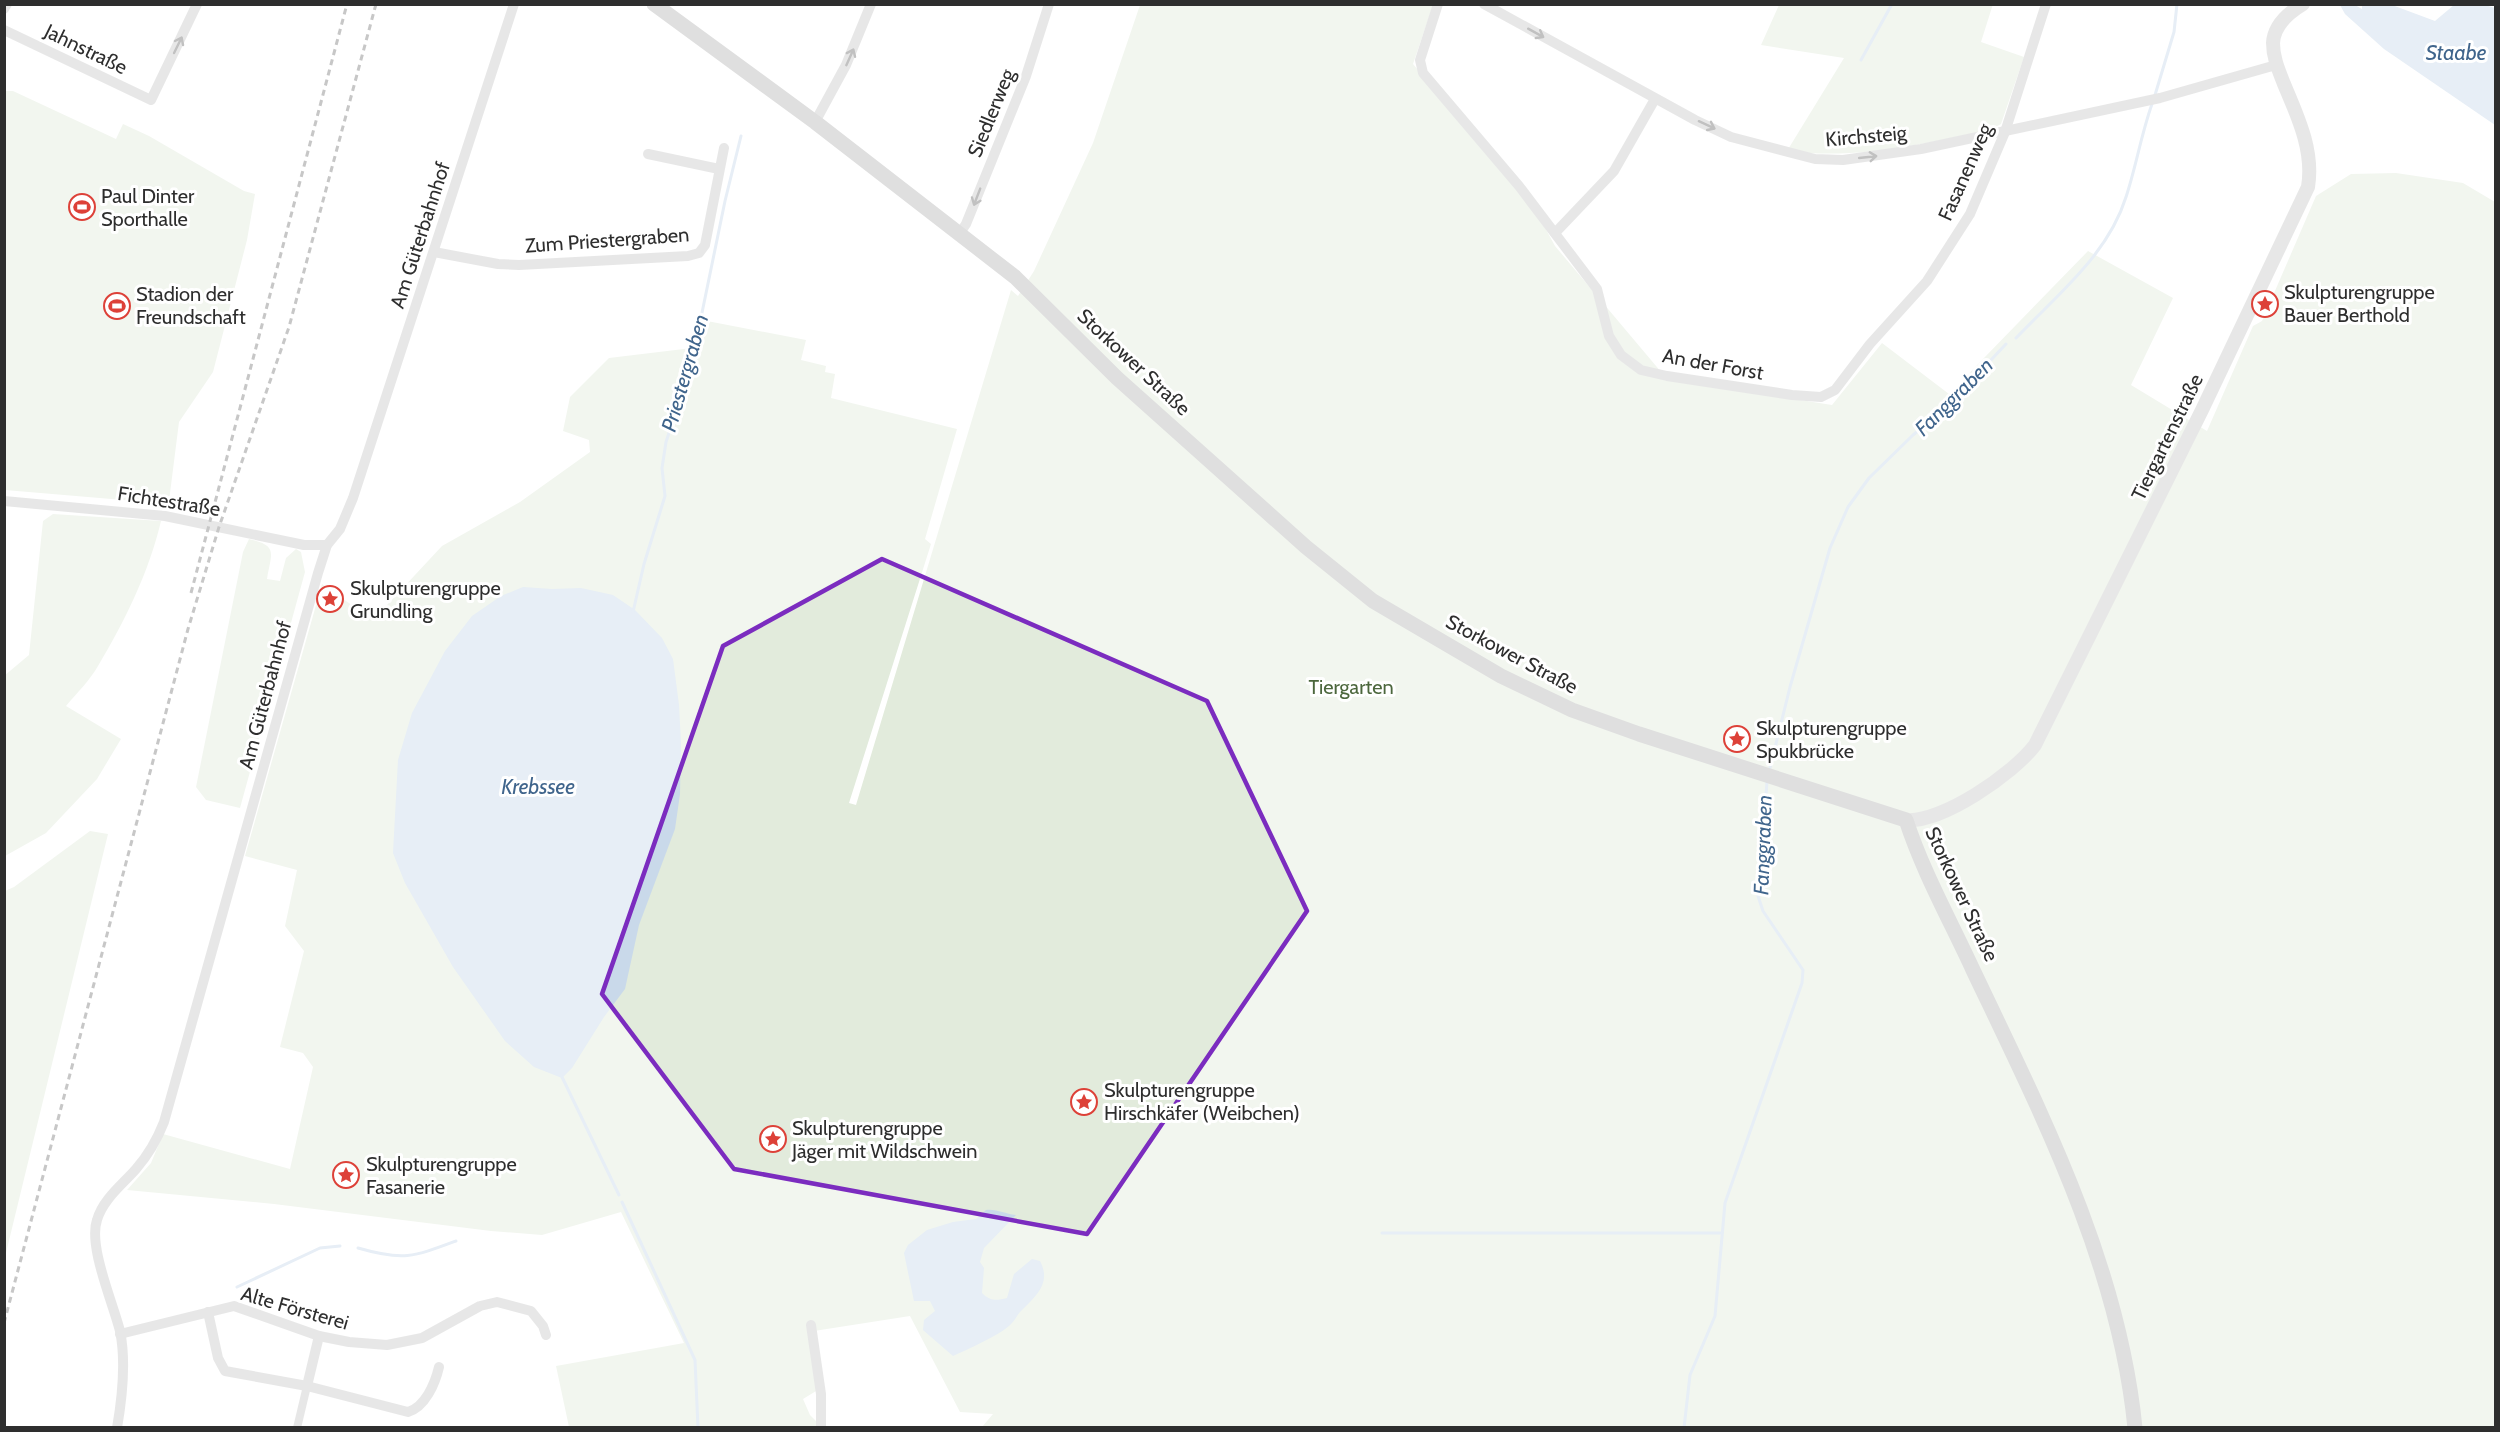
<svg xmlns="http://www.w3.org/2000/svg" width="2500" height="1432" font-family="Cabin,sans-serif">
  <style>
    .green { fill: #e2ebdc }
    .water { fill: #c9d9ea }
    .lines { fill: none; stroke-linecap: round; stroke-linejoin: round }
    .stream { stroke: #c9d9ea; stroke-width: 3 }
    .pedestrian { stroke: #cbcbcb; stroke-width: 8 }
    .minor { stroke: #cbcbcb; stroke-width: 10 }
    .tertiary { stroke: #cbcbcb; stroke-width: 14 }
    .secondary { stroke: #b8b8b8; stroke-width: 15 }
    .rail { stroke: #838383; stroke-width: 3; stroke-dasharray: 6 4.5; stroke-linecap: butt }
    .oneway { stroke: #757575 }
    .marked { fill: none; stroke: #7b2cbf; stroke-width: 4.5; stroke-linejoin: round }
    .labels { text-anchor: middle; stroke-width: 6; stroke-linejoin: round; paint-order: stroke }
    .street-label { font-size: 20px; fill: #2e2e2e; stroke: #fff }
    .poi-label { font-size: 20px; fill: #2e2e2e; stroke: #fff; text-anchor: start }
    .park-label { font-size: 20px; fill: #4c673d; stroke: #fff }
    .water-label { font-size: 21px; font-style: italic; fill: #40658c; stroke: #fff }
  </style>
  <rect width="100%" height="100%" fill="#fff"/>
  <g class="green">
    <path d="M1993,4L1981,42L2024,57L2001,124L1990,130C1921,144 1858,160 1787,151L1844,58L1761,45L1779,5Z"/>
    <path d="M1140,5H1433L1413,64L1537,213L1555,246L1667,379L1832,405L1882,343L1949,394L2088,251L2173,298L2131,385L2207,431L2253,326L2262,321L2316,196L2351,174L2396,173L2463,183L2495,202V1427H982L993,1414L960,1412L910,1316L814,1331L821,1388L803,1399L810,1415L817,1422L818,1427H569L556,1366L684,1343L621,1212L542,1235L491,1231L274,1204L127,1190L151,1163L163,1134L290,1169L313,1067L303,1053L280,1047L304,951L285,926L297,870L245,856L322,584L373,620L442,546L520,502L590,452L589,440L563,431L570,397L609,358L692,348L706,334L707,321L806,340L801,360L826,366L825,372L835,374L831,398L957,429L925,539L931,544L849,803L856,805L1011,290L1018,296L1034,271L1093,143Z"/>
    <path d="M5,91H13L116,139L123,124L149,136L244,191L255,194L247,240L213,372L179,422L168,509L135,501L5,490Z"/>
    <path d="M53,514L161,521C149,572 125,621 98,666C90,680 77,693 66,706L121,739L97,779L46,833L5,856L4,676L29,655L43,521Z"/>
    <path d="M249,539C279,546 271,553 267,579L280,581L286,558L296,549L301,552L305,572L240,808L206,800L196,787L243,552Z"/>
    <path d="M90,831L108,834L5,1257V891L14,887Z"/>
  </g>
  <g class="water">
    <path d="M2340,5H2355L2362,9V5H2392L2435,21L2454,5H2485L2495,8V125L2384,49L2345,14Z"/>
    <path d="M523,587L552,589L581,588L613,595L635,610L662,638L673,659L679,705L681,743L680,794L675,829L639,925L625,989L604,1017L572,1068L562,1078L534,1067L505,1041L453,967L405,883L393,853L398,760L412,713L445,651L472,616L501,596Z"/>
    <path d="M986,1210C998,1209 1004,1214 1016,1215L984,1248L980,1262L984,1268L982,1293C990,1301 996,1301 1007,1298L1014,1274L1032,1259L1040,1261C1051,1282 1038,1294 1023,1309C1018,1313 1016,1319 1011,1324C1002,1334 966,1350 953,1356L923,1330L924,1320L935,1311L930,1301H914L904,1253L908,1245L927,1230L953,1222L976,1219Z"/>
  </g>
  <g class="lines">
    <g class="stream">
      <path d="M1861,60L1892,4"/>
      <path d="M2155,95L2174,32L2177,4"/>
      <path d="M2016,338C2056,296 2108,255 2126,197C2136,167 2141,135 2152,104"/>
      <path d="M633,612L644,564L665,496L662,468L666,442L686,382L697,337L725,201L741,136"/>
      <path d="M1769,772L1790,687L1830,548L1848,507L1869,478L1913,435L1945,409L2006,344"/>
      <path d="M562,1077L619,1195"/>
      <path d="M622,1202L695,1360L698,1428"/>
      <path d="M1382,1233H1722"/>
      <path d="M358,1248C403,1261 413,1257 456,1241"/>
      <path d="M237,1287L320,1248L340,1246"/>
      <path d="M1684,1428L1690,1375L1715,1316L1725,1203L1802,983L1803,970L1763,911L1758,896L1767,782"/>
    </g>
    <path class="pedestrian" d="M297,1428L307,1386"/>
    <g class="minor">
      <path d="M1438,4L1420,60L1423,73L1519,186L1597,289L1609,336L1621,355L1641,370L1667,376L1792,395L1821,397L1835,390L1870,344L1927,281L1970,214L2005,132L2046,4"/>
      <path d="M1484,4L1695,120L1731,137L1815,159L1843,160L1921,149L2160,98L2276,65"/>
      <path d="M4,9L7,4"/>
      <path d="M4,30L151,100L197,4"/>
      <path d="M815,122L846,65L871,4"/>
      <path d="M648,154L719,169"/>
      <path d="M960,233L966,224L1026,76L1049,4"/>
      <path d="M1555,233L1614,171L1655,99"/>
      <path d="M434,252L498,264L519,265L688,256L699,253L705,245L724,148"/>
      <path d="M4,501L165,516L304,545H327"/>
      <path d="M208,1312L218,1358L225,1371L307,1386L408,1412C425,1407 435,1384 439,1367"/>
      <path d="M811,1325L821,1394V1428"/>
      <path d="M120,1334L234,1306L319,1336L349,1342L387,1345L422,1338L480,1306L497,1302L531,1311L543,1326L546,1335"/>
      <path d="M307,1386L319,1336"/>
      <path d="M117,1428C122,1399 126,1360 120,1331C113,1303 88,1246 97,1220C103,1199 123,1184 136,1169C149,1154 157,1140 164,1122L318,573L327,545L340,529L353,498L514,4"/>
    </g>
    <path class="tertiary" d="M1906,820C1942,823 2013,774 2035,745L2202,410L2308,187C2314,151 2298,117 2284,84C2279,71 2273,58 2273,43C2274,25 2288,13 2303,4"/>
    <path class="secondary" d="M654,4L815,122L1015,277L1117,378L1306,547L1373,601L1501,676L1572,710L1639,734L1906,820C1923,872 1950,920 1973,970C2042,1115 2119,1265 2135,1428"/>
    <g class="rail">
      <path d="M191,593L347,4"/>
      <path d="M4,1323L188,629L219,527L289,327L376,4"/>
    </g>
  </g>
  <defs><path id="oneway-shaft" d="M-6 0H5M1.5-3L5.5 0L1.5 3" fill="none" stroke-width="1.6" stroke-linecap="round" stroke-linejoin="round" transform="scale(1.5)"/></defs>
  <g class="oneway">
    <use href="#oneway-shaft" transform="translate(1536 33) rotate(29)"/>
    <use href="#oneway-shaft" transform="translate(178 45) rotate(-64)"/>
    <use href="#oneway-shaft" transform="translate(850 57) rotate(-66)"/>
    <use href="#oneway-shaft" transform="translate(1707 125) rotate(25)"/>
    <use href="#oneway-shaft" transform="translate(1868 157) rotate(-6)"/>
    <use href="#oneway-shaft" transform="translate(977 197) rotate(111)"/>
  </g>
  <path d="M0 0H2500V1432H0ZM882,559L1207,701L1307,911L1087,1234L734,1169L602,994L723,646Z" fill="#fff" fill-opacity=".55" fill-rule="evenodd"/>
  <path class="marked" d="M882,559L1207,701L1307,911L1087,1234L734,1169L602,994L723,646Z"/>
  <defs>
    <symbol id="stadium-ring" viewBox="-11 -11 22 22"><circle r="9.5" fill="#fff" stroke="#dd4138" stroke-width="1.5"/><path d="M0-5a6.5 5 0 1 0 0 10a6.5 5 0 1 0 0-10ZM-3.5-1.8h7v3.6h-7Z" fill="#dd4138"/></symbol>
    <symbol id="sight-ring" viewBox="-11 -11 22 22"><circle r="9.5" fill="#fff" stroke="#dd4138" stroke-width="1.5"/><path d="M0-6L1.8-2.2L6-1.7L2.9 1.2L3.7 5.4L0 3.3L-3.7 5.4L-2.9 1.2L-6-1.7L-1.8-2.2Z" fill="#dd4138"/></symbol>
  </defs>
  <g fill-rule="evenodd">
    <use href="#stadium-ring" x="67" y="192" width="30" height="30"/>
    <use href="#sight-ring" x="2250" y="289" width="30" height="30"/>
    <use href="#stadium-ring" x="102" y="291" width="30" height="30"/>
    <use href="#sight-ring" x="315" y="584" width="30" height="30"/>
    <use href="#sight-ring" x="1722" y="724" width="30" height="30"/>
    <use href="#sight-ring" x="1069" y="1087" width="30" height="30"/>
    <use href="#sight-ring" x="758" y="1124" width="30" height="30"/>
    <use href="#sight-ring" x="331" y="1160" width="30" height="30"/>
  </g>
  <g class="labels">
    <g class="street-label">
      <text transform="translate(86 49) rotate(26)" y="7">Jahnstraße</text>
      <text transform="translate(991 113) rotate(-68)" y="7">Siedlerweg</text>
      <text transform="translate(1866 136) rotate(-5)" y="7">Kirchsteig</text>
      <text transform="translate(1965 172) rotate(-66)" y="7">Fasanenweg</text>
      <text transform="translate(420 235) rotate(-72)" y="7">Am Güterbahnhof</text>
      <text transform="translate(607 240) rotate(-4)" y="7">Zum Priestergraben</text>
      <text transform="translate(1134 362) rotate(43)" y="7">Storkower Straße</text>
      <text transform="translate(1713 364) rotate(10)" y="7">An der Forst</text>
      <text transform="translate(2167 437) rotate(-64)" y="7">Tiergartenstraße</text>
      <text transform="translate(169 501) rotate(9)" y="7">Fichtestraße</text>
      <text transform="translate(1512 654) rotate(28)" y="7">Storkower Straße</text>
      <text transform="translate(265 695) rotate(-75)" y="7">Am Güterbahnhof</text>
      <text transform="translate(1962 894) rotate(65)" y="7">Storkower Straße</text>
      <text transform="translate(295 1308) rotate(16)" y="7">Alte Försterei</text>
    </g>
    <g class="poi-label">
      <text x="101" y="203">Paul Dinter<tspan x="101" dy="23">Sporthalle</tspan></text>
      <text x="2284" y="299">Skulpturengruppe<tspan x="2284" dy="23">Bauer Berthold</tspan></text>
      <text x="136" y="301">Stadion der<tspan x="136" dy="23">Freundschaft</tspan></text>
      <text x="350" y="595">Skulpturengruppe<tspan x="350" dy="23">Grundling</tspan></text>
      <text x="1756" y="735">Skulpturengruppe<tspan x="1756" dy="23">Spukbrücke</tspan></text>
      <text x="1104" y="1097">Skulpturengruppe<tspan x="1104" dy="23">Hirschkäfer (Weibchen)</tspan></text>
      <text x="792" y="1135">Skulpturengruppe<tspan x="792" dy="23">Jäger mit Wildschwein</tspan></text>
      <text x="366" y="1171">Skulpturengruppe<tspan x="366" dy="23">Fasanerie</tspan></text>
    </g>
    <g class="park-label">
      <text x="1351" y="694">Tiergarten</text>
    </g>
    <g class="water-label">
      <text x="2456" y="60">Staabe</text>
      <text transform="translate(685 373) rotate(-74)" y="7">Priestergraben</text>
      <text transform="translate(1954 397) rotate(-45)" y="7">Fanggraben</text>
      <text x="538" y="794">Krebssee</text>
      <text transform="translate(1763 845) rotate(-88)" y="7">Fanggraben</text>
    </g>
  </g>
  <rect width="2500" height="1432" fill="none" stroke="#2e2e2e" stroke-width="12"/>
</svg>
